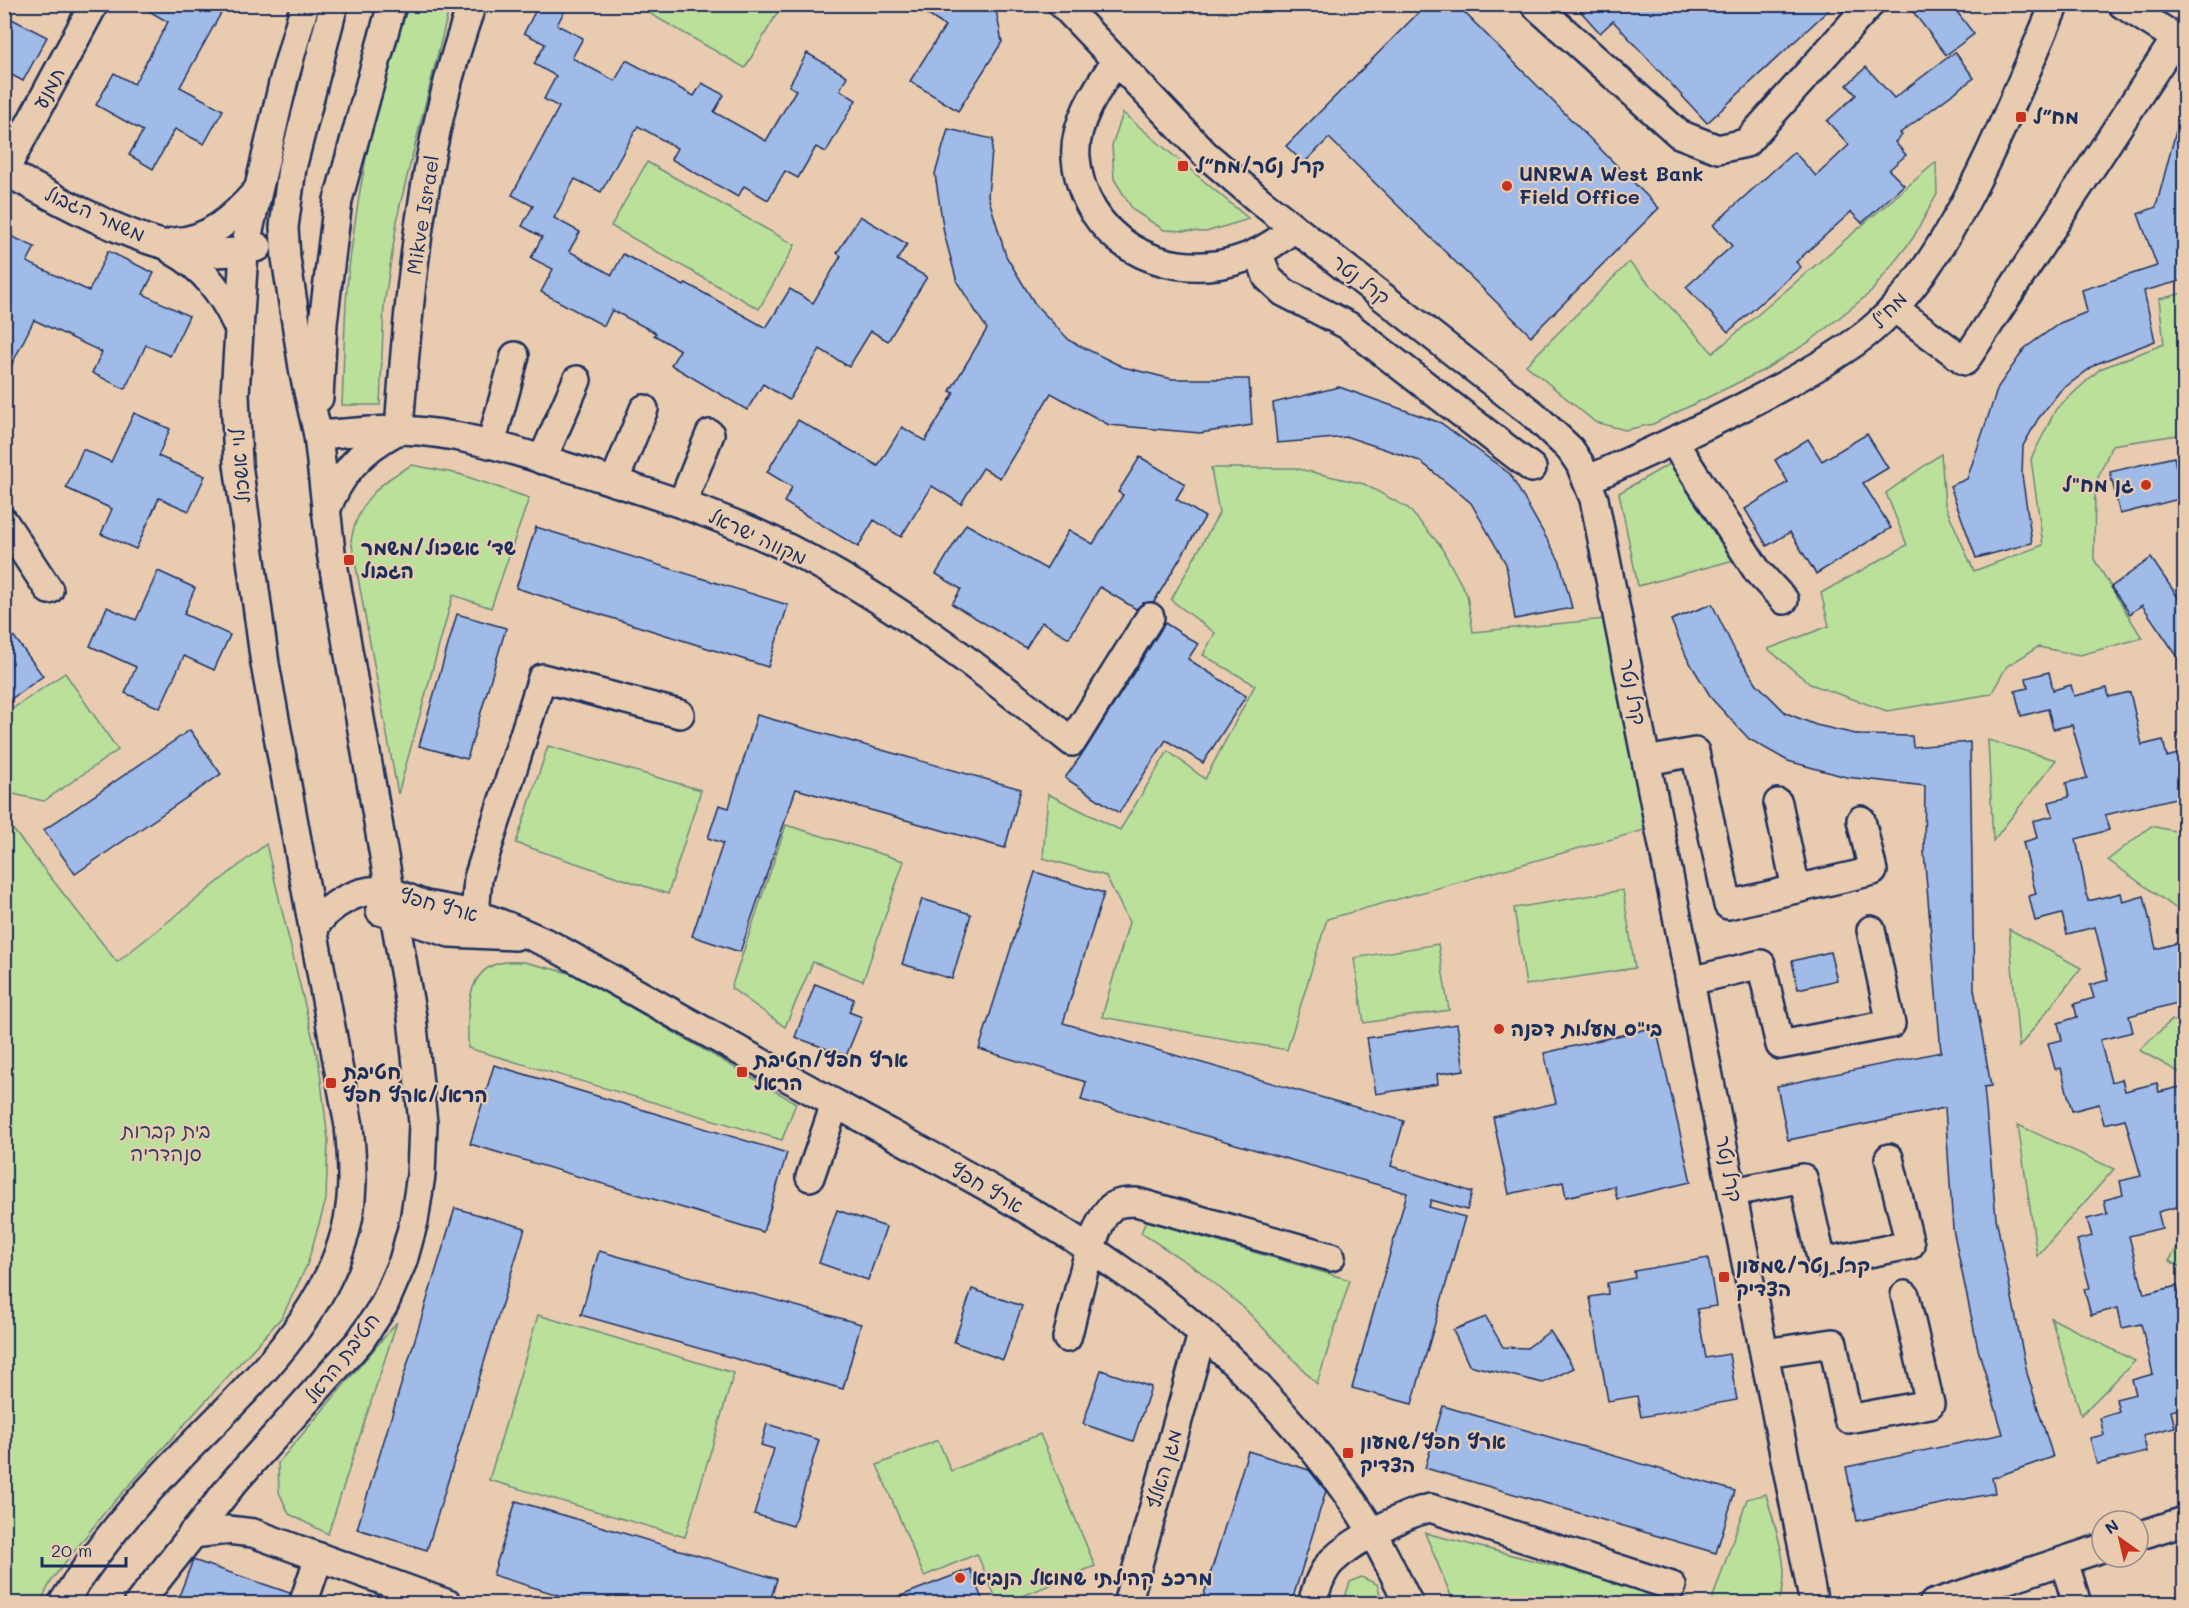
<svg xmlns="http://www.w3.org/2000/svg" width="2189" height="1608" font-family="Mali,'Playpen Sans Hebrew',sans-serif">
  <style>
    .green { fill: #bbe09a; stroke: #6b887c; stroke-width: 1.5 }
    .building { fill: #a0bbe7; stroke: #1b2f5e; stroke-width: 1.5 }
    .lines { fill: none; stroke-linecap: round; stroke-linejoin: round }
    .minor-casing { stroke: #1b2f5e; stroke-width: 32 }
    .minor { stroke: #e9ccb0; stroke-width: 27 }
    .poi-dot { fill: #c8321e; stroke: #e9ccb0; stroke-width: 2 }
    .labels { text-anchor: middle; stroke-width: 4.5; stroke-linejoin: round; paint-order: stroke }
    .street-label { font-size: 20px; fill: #1b2f5e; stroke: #e9ccb0 }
    .poi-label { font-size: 20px; font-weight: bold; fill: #1b2f5e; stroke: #e9ccb0; text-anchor: start }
    .park-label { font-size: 20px; fill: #2b4164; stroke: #e9ccb0 }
  </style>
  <rect width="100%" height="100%" fill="#e9ccb0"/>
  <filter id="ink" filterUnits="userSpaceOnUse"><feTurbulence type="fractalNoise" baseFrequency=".0167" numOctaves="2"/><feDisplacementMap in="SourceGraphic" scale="12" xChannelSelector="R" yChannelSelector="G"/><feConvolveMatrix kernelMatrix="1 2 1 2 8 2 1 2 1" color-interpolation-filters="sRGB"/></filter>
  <g filter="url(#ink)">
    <g class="green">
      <path d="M651,4H770L779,10L745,68L647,12Z"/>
      <path d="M409,5H450L399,209L384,305L380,405H342C344,363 344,319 348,277C358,186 376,91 409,5Z"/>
      <path d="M1123,113L1249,219L1206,232L1164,230L1133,210L1114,179L1112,145Z"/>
      <path d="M647,162L795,245L759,309L611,226Z"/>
      <path d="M1936,162L1937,194L1913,238L1871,292L1809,342L1762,371L1653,424L1625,430L1595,422L1526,365L1629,262L1713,353Z"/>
      <path d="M2184,293V434L2112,445L2095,485L2094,559L2142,638L2080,655L2038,647L2007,666L1991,694L1887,711L1810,684L1768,649L1829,626L1821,593L1907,545L1886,493L1941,454L1945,505L1974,571L2043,545L2031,459L2056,409L2100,369L2164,344L2159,299Z"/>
      <path d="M1671,463L1734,560L1638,586L1619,493Z"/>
      <path d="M412,465L459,474L529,498L491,608L453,595L398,794L351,540C358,502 379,482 412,465Z"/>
      <path d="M1211,468H1294L1364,484L1408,508L1440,545L1467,595L1473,632L1605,619L1655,827L1327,919L1287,1050L1102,1017L1129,922L1106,876L1043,858L1048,794L1120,830L1168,751L1205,779L1255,685L1203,655L1215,633L1171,600L1219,513Z"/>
      <path d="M65,673L118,750L44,801L9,793L5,786V714Z"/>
      <path d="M1988,740L2056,760L1993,841Z"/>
      <path d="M548,746L701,790L668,894L516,843Z"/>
      <path d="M4,818L117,962L266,844L319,1064L328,1140L326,1200L307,1265L282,1317L105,1512L53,1578L39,1604L4,1603Z"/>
      <path d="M786,825L904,861L863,981L813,962L785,1027L731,988Z"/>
      <path d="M2151,826L2184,833V914L2108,860Z"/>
      <path d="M1623,890L1635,968L1526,985L1514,908Z"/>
      <path d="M2009,929L2081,968L2019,1047Z"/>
      <path d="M1438,944L1449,1010L1364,1023L1354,958Z"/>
      <path d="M524,962L573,974L796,1103L782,1140L468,1048C468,1020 463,971 500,963C508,961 517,962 524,962Z"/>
      <path d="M2172,1020L2184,1028V1075L2139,1050Z"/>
      <path d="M2018,1125L2114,1169L2037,1256Z"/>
      <path d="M1146,1221L1350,1280L1317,1384L1244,1308L1197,1269L1141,1233Z"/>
      <path d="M2184,1236V1269L2169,1261Z"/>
      <path d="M538,1315L734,1373L685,1537L489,1480Z"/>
      <path d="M2051,1318L2135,1361L2081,1415Z"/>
      <path d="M397,1322L328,1534L289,1514L279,1492L278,1463Z"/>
      <path d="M1040,1434L1095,1566L1006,1603H998L977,1554L924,1576L877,1465L938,1440L951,1471Z"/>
      <path d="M1766,1494C1774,1526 1794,1572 1778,1603H1711L1747,1499Z"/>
      <path d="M1425,1533L1701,1603H1454Z"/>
      <path d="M1361,1577L1377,1584L1383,1603H1343L1350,1582Z"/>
    </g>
    <g class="building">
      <path d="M137,4H226L180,87L223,110L204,144L175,129L153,169L129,155L143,131L96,105L114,73L134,84L168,22Z"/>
      <path d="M539,4H568L557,25L583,38L572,58L615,81L626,60L694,96L702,83L724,95L714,112L766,141L796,90L789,86L807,53L847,76L840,90L856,100L826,152L816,147L798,178L785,171L768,200L744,186L738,197L671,159L677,148L638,126L601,192L575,179L554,218L580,232L569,251L612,275L623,254L684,286L686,283L766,328L790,289L813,303L841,256L837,253L860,216L907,244L897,260L927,277L888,341L871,331L849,367L820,349L789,400L763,384L747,410L671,365L680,350L654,335L656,333L612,310L604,326L541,292L553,269L531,258L542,237L522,226L533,206L512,195L559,107L544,99L556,76L534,64L545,44L524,33Z"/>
      <path d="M911,4H995L1002,42L958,111L910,81L945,26Z"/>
      <path d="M1427,4H1456L1659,208L1531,336L1329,138L1304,163L1286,146Z"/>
      <path d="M1574,4H1835L1707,123L1613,21L1600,33Z"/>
      <path d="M1907,4H1951L1974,34L1946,55Z"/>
      <path d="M4,15L47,37L23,81L4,71Z"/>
      <path d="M1955,52L1974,78L1900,133L1902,135L1895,142L1906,155L1889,170L1904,185L1862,223L1851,212L1796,262L1801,267L1728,332L1686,287L1732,246L1713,225L1794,152L1816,176L1849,145L1827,121L1856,95L1847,85L1866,67L1894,98Z"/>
      <path d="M2177,127L2184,128V280L2144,291L2155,341L2096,364L2060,391L2038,419L2023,446L2022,475L2032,543L1976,558L1950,486L1967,479L1998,387L2025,348L2060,323L2087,312L2082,290L2157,266L2138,214L2156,207Z"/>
      <path d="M948,129L993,139L988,196L1006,256L1035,304L1070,341L1123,367L1172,379H1249L1252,425L1200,433L1109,425L1051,393L1000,478L983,468L961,504L932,486L901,537L874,520L858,547L784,502L792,487L767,472L798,420L878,466L902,427L925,441L954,393L950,391L987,329L957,282L944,233L935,174Z"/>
      <path d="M4,233L35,247L27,262L89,291L108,251L154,273L143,294L189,316L170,356L146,345L125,389L92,373L102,352L34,320L4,380Z"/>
      <path d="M1339,387L1441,423L1510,474L1560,562L1572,608L1515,619L1506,564L1471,503L1420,461L1348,437L1277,443L1273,403Z"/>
      <path d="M134,413L170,429L158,456L205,476L189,511L159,498L136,549L101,534L112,509L66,488L83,449L111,462Z"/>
      <path d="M1867,434L1888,468L1863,483L1891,528L1816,574L1790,532L1767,546L1745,509L1788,482L1775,460L1808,439L1822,461Z"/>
      <path d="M1140,457L1185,484L1176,499L1205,517L1154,602L1143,603L1136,609L1100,587L1069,638L1042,622L1026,648L952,604L961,589L936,574L966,524L1046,569L1069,530L1093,544L1123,495L1118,492Z"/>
      <path d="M2174,457L2183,498L2120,514L2110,472Z"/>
      <path d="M536,527L788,605L768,667L516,588Z"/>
      <path d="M2151,558L2184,606V666L2142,605L2130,614L2111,587Z"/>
      <path d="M158,571L195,588L184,614L230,635L214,670L184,656L160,708L125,693L136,667L90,646L107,607L136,620Z"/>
      <path d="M1712,604L1735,651L1757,684L1786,713L1816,725L1860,735L1912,736L1913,747L1970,742L1974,989L1991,1086L1984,1087L1996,1218L2027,1373L2053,1457L1992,1478L1995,1493L1857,1521L1846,1467L2003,1434L1978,1349L1953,1229L1945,1108L1788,1140L1777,1086L1941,1052L1924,852L1925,786L1846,777L1788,761L1749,739L1712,699L1687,658L1671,620Z"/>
      <path d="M457,614L506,628L467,759L419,746Z"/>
      <path d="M4,623L43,676L4,704Z"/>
      <path d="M1165,623L1198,644L1188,659L1246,696L1203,763L1166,740L1119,813L1065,778L1085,750Z"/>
      <path d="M2049,672L2053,690L2071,685L2074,696L2107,688L2109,697L2130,692L2142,745L2163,740L2167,757L2184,752V796L2105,815L2109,830L2076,839L2088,901L2121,893L2123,902L2144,896L2156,949L2184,941V1001L2129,1016L2133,1032L2100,1040L2111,1082L2122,1079L2125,1091L2157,1083L2159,1092L2180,1087L2184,1106V1205L2158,1212L2162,1228L2129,1236L2144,1294L2177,1286L2179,1295L2184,1293V1408L2171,1411L2175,1427L2143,1435L2147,1452L2097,1464L2090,1438L2104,1435L2100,1418L2119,1412L2116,1399L2136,1394L2132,1380L2153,1374L2141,1324L2122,1328L2118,1308L2091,1315L2084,1289L2090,1288L2077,1240L2092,1236L2087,1219L2107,1214L2104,1200L2123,1195L2120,1181L2141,1176L2125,1119L2104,1124L2099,1104L2072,1111L2061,1068L2055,1069L2048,1043L2062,1040L2058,1023L2077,1017L2074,1004L2094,998L2090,985L2108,980L2095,927L2067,934L2062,914L2035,921L2029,896L2036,894L2023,842L2037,838L2033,821L2053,816L2049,802L2069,797L2066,783L2087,778L2072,725L2053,729L2048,709L2021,716L2015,691L2028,688L2026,678Z"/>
      <path d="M757,715L1021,789L1005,848L796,789L740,952L692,936L723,843L708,838L719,805L729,808Z"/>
      <path d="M190,730L221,774L75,874L44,830Z"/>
      <path d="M1035,872L1104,893L1063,1023L1404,1121L1391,1166L1472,1192L1467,1210L1431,1200L1429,1207L1465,1217L1412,1404L1352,1388L1407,1193L1081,1100L1086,1082L979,1049Z"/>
      <path d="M922,899L971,914L952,979L902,964Z"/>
      <path d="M1830,952L1837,980L1798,989L1792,961Z"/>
      <path d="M815,984L854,999L849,1012L862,1017L846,1056L795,1037Z"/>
      <path d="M1457,1024L1464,1070L1437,1074L1438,1084L1376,1094L1367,1038Z"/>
      <path d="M1656,1027L1691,1182L1617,1199L1614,1186L1566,1197L1563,1182L1509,1194L1493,1117L1556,1103L1544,1053Z"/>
      <path d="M494,1065L787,1153L763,1232L470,1144Z"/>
      <path d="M455,1208L525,1228L427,1550L357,1529Z"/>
      <path d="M837,1210L886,1227L868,1280L819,1263Z"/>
      <path d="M599,1251L861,1324L843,1389L581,1315Z"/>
      <path d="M1708,1258L1716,1306L1697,1309L1706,1358L1729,1354L1737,1400L1641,1417L1637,1396L1608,1401L1590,1297L1608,1294L1607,1283L1635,1278L1634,1271Z"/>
      <path d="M972,1289L1022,1306L1003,1360L954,1342Z"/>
      <path d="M1486,1317L1503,1347L1527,1348L1550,1331L1574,1368L1543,1383L1469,1365L1453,1330Z"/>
      <path d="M1101,1370L1151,1387L1133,1441L1083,1424Z"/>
      <path d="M1443,1406L1735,1491L1716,1553L1425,1468Z"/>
      <path d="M767,1424L819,1440L793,1526L754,1514L774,1449L761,1445Z"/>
      <path d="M1248,1451L1309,1470L1326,1491L1291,1604H1201Z"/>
      <path d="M516,1501L777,1579L769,1604H588L493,1575Z"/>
      <path d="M193,1560L290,1593L288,1604H176Z"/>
      <path d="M970,1569L984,1604H886L885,1602Z"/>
    </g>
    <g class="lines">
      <defs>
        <g id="minor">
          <path d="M1062,4L1205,154L1260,201L1534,415L1570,449L1580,464L1594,499L1814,1604"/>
          <path d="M1534,4L1679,134L1718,149L1746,143L1870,4"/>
          <path d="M1115,62C1097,89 1073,124 1076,158C1083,238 1160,282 1235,261C1258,255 1276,243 1294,228"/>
          <path d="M4,171C74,207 179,273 258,247"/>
          <path d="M4,172L94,4"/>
          <path d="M173,242C209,241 234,217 257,191"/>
          <path d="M173,251C204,268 222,293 237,325"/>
          <path d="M1259,253L1267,277L1283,292L1349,326L1532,468"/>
          <path d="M1894,308L1965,361L2176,38L2122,4"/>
          <path d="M319,398L323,323L338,200L392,4"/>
          <path d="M399,430C409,286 423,141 472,4"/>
          <path d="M318,435C345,433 373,430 400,430C467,432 530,456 593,475C659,496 726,517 788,548C891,600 983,670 1072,742L1150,617"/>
          <path d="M1673,441L1758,572L1784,600"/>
          <path d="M491,444L515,356"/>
          <path d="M542,460L577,380"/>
          <path d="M1587,480C1652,451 1717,422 1779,388C1811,371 1843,353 1871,330C1954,261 2011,103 2055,4"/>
          <path d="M614,482L644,409"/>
          <path d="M682,503L710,434"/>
          <path d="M326,511C339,475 361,450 395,432"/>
          <path d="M4,522L49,590"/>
          <path d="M1647,761L1695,752L1728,905L1873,871L1861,820"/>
          <path d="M1778,803L1796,889"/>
          <path d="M380,911L450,933L515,936"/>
          <path d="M475,915L478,878L542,678L680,714"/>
          <path d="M313,930C327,904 362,885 391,892C403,895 414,902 426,905C443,908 460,911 476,915C502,922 525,934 549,944C648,999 746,1055 845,1109C940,1161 1038,1211 1127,1274C1214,1335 1292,1415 1353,1502C1375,1533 1391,1569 1409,1604"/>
          <path d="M1690,981L1761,964L1780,1045L1891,1024L1871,930"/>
          <path d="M810,1177L835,1104"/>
          <path d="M1733,1192L1803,1178L1822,1262L1910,1245L1889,1158"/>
          <path d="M1067,1338C1075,1310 1091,1221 1113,1206C1120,1202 1128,1202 1136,1202L1331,1257"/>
          <path d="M1765,1353L1833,1343L1848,1419L1930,1404L1905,1295"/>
          <path d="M192,1534L228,1530L253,1533L448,1604"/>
          <path d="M2138,1536L2184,1521"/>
          <path d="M2064,1561L2077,1604"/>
          <path d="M62,1604C91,1558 126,1514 163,1475C229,1404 311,1338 342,1243C355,1205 353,1166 349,1126L265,664L238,464L235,394L244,252L284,79L305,4"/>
          <path d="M138,1604L234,1482L360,1341L384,1305L403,1261L414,1221L421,1175L423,1123L412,1017L331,552L318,435L304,374L286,258L284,227L292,168L334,4"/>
          <path d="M303,1604L319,1557"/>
          <path d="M1127,1604L1202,1334"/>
          <path d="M1312,1604C1316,1589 1321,1572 1332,1561C1354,1540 1401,1515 1430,1508L1672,1586"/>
          <path d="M1933,1604L2102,1548"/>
        </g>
      </defs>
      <use href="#minor" class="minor-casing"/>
      <use href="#minor" class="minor"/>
    </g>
  </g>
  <g class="poi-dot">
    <rect x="2015" y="111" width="12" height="12" rx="3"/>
    <rect x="1177" y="160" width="12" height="12" rx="3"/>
    <circle cx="1507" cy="186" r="6"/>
    <circle cx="2146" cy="485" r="6"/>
    <rect x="343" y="554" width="12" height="12" rx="3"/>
    <circle cx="1499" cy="1029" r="6"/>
    <rect x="736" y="1066" width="12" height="12" rx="3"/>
    <rect x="325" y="1077" width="12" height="12" rx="3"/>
    <rect x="1718" y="1271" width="12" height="12" rx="3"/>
    <rect x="1342" y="1447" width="12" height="12" rx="3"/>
    <circle cx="960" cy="1578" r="6"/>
  </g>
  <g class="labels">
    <g class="street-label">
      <text transform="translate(49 88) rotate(-62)" y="7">תמנע</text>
      <text transform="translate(95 214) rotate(24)" y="7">משמר הגבול</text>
      <text transform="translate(423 215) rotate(-81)" y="7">Mikve Israel</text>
      <text transform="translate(1361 280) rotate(38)" y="7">קרל נטר</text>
      <text transform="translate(1889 310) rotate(-47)" y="7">מח"ל</text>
      <text transform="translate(240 466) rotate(-95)" y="7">לוי אשכול</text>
      <text transform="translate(758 537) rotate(25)" y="7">מקווה ישראל</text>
      <text transform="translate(1633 692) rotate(79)" y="7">קרל נטר</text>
      <text transform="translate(439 905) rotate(15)" y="7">ארץ חפץ</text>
      <text transform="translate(1729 1169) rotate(79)" y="7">קרל נטר</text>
      <text transform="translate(987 1188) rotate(30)" y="7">ארץ חפץ</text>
      <text transform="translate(342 1358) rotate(-52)" y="7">חטיבת הראל</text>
      <text transform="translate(1164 1469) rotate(-74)" y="7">מגן האלף</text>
    </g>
    <g class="poi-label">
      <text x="2033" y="124">מח״ל</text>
      <text x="1195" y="173">קרל נטר/מח״ל</text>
      <text x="1519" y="181">UNRWA West Bank<tspan x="1519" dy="23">Field Office</tspan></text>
      <text x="2134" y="492" text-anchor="end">גן מח"ל</text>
      <text x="361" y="555">שד׳ אשכול/משמר<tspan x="361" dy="23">הגבול</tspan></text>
      <text x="1511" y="1036">בי"ס מעלות דפנה</text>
      <text x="754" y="1067">ארץ חפץ/חטיבת<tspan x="754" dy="23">הראל</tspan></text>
      <text x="343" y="1079">חטיבת<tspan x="343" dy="23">הראל/ארץ חפץ</tspan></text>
      <text x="1736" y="1273">קרל נטר/שמעון<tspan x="1736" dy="23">הצדיק</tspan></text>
      <text x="1360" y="1449">ארץ חפץ/שמעון<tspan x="1360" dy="23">הצדיק</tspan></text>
      <text x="972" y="1585">מרכז קהילתי שמואל הנביא</text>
    </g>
    <g class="park-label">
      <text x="166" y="1138">בית קברות<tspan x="166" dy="23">סנהדריה</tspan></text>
    </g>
  </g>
  <rect width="2189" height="1608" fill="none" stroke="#e9ccb0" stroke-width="24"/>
  <rect x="12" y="12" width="2165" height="1584" fill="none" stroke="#1b2f5e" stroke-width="2" filter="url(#ink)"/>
  <g transform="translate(2120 1539) rotate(326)"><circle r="28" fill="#e9ccb0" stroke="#978d8f" stroke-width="1.5"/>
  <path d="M0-4.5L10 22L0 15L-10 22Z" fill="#c8321e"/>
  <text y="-9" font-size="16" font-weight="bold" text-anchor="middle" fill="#1b2f5e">N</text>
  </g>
  <path d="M42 1557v9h84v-9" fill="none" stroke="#1b2f5e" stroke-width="3"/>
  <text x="51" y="1557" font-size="18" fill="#1b2f5e" stroke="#e9ccb0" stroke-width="4.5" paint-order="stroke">20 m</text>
</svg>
